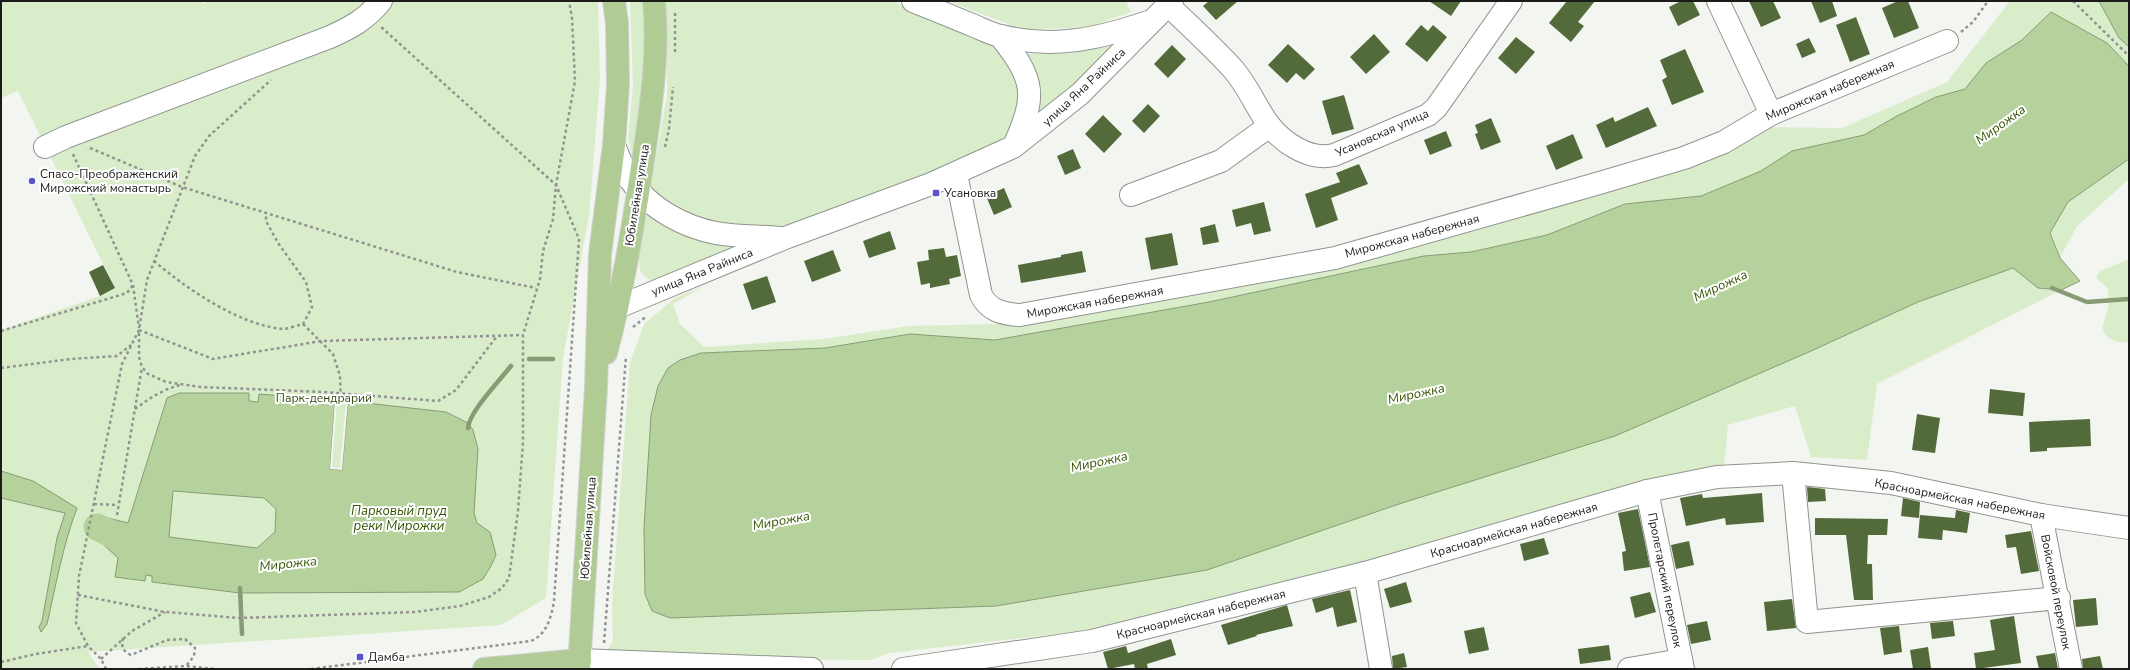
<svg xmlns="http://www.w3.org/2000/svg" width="2130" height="670" font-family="'Nunito Sans',sans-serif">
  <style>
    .green { fill: #daedca }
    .water { fill: #b6d29c; stroke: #889b75; fill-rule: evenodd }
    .pier { fill: #f3f5f1 }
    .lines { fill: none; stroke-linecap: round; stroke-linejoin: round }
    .stream { stroke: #889b75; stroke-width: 4.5 }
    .river { stroke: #b6d29c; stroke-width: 27 }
    .building { fill: #536b3a }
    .minor-casing { stroke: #919490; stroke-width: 24 }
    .major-casing { stroke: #d1d2d1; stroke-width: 24 }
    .path { stroke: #929390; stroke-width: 2.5; stroke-dasharray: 3 3; stroke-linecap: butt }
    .minor { stroke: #fff; stroke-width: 22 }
    .major { stroke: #b1cb94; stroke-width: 22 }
    .poi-dot { fill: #5a54cc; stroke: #fff; stroke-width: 1.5 }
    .labels { text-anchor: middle; stroke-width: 4; stroke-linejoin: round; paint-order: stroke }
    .street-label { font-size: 12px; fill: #1b1c1a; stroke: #fff }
    .poi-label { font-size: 12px; fill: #1b1c1a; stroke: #fff; text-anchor: start }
    .park-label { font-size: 12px; fill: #344d14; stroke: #fff }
    .water-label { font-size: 13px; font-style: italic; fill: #365603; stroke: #fff }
  </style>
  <rect width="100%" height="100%" fill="#f3f5f1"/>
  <g class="green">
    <path d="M2,1H201L204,4L208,1H598L600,79L589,216L563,358L546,598L501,625L88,652L99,668L1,669V330L100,296L115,288L18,91L1,98Z"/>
    <path d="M630,1H643L647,50L635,167L628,139L633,85Z"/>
    <path d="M664,1H892L990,42L1010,59L1023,96L1015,127L1004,140L984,152L787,226L747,229L712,224L676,209L650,192L667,95L666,25Z"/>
    <path d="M948,1H1126L1131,12L1089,27L1023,30Z"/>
    <path d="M2010,1H2099L2119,38L2129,47V66L2107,43L2051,12L2022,40L1986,63L1965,89L1936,97L1897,116L1864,135L1792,151L1761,171L1701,196L1625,204L1547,235L1471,252L1424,256L1209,302L995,340L910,334L825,348L651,415L644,528L645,594L670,618L996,606L1207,570L1402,503L1615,436L1809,352L1918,302L2013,268L2038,288L2061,290L1877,384L1867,460L1811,457L1795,406L1728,425L1724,465L1630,487L1499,526L1202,605L1084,631L889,653L871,660L658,659L607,651L613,641L612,603L630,362L644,324L675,298L705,286L673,304L680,324L704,347L823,339L909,326L996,324L1207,291L1768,127L1842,128L1947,82Z"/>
    <path d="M1121,44L1037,122L1042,88L1027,54H1068Z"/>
    <path d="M2129,159V179L2077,226L2060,258L2050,233L2068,202Z"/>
    <path d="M648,213L739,246L657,281C625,280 644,232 648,213Z"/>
    <path d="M2127,260H2129V342C2119,344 2102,339 2103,326C2104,320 2107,314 2108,308C2109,301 2108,295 2108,289L2096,278L2100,271Z"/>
  </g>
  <g class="water">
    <path d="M2099,1H2129V47L2119,38Z"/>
    <path d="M2051,12L2107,43L2129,66V159L2068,202L2050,233L2060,258L2080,281L2061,290L2038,288L2013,268L1918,302L1809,352L1615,436L1402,503L1207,570L996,606L670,618L652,611L645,594L644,528L651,415L658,386L668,368L680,360L701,353L825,348L910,334L995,340L1209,302L1424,256L1471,252L1547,235L1625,204L1701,196L1761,171L1792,151L1864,135L1897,116L1936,97L1965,89L1986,63L2022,40Z"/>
    <path d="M179,393H249V401L258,402L259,394L335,400L330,469L342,470L348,401L446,412L468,423L473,430L478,449L474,513L477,523L490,532L496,555L491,566L483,579L459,592L240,593L152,582V576L146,575L145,581L115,577L118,558L105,546L104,537L108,518L128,523L167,398ZM173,491L264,498L276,509L275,532L257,548L169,537Z"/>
    <path d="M1,471L33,481L77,508C63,545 56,585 47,624L41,632L39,627L42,621L57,538L65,513L1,498Z"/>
  </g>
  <path class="pier" d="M335,400H337L332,467L340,468L346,401H348L342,470L330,469Z"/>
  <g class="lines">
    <g class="stream">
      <path d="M2052,288L2087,302L2129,299"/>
      <path d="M529,359H553"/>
      <path d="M468,428C469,412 500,380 511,366"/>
      <path d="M240,588L242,634"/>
    </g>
    <path class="river" d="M97,527L139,547"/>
  </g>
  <g class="building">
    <path d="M1209,1H1238L1216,20L1203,6Z"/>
    <path d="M1429,1H1461L1451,16Z"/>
    <path d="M1567,1H1595L1578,22L1584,26L1571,42L1549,23Z"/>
    <path d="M1681,1H1693L1700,15L1678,26L1669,7Z"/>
    <path d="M1749,1H1773L1781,18L1761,27Z"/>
    <path d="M1811,1H1832L1837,16L1820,23Z"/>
    <path d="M1898,1H1908L1919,28L1894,38L1882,8Z"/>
    <path d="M1856,17L1870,54L1850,62L1836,25Z"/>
    <path d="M1421,25L1428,31L1433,25L1447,37L1427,62L1405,44Z"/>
    <path d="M1374,34L1390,52L1366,74L1350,57Z"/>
    <path d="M1516,37L1535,52L1516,74L1498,58Z"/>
    <path d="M1809,38L1816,52L1802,58L1796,44Z"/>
    <path d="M1288,44L1315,69L1304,80L1296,73L1287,83L1268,65Z"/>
    <path d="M1172,45L1186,59L1168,78L1154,64Z"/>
    <path d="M1685,49L1704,92L1672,105L1662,80L1667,77L1660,60Z"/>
    <path d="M1344,95L1354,129L1332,135L1322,101Z"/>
    <path d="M1148,104L1160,116L1144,133L1132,121Z"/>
    <path d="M1648,107L1657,126L1606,148L1596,125L1613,117L1615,122Z"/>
    <path d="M1103,115L1122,134L1104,153L1085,134Z"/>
    <path d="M1491,118L1501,142L1481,150L1475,134L1478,133L1475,125Z"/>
    <path d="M1446,131L1452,146L1430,155L1424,140Z"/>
    <path d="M1573,134L1583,158L1556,170L1546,146Z"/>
    <path d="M1073,149L1081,168L1065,175L1057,156Z"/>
    <path d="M1359,164L1368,184L1331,198L1338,220L1316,228L1305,194L1340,182L1336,173Z"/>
    <path d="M1004,188L1012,207L994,215L986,196Z"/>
    <path d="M1264,202L1271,231L1254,235L1251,223L1236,227L1232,210Z"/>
    <path d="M1215,224L1219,242L1203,245L1200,228Z"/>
    <path d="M890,231L896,249L869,258L863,241Z"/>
    <path d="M1172,233L1178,265L1151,270L1145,238Z"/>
    <path d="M944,248L946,257L957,255L961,276L949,279L950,284L930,288V283L921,285L917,262L929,260L928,250Z"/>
    <path d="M833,250L841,271L812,282L804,261Z"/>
    <path d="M1082,251L1086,272L1021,283L1018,265L1061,257V255Z"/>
    <path d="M103,265L115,288L100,296L89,272Z"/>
    <path d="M767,276L776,302L752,310L743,284Z"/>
    <path d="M1990,389L2025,393L2023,416L1988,413Z"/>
    <path d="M1917,414L1940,418L1935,453L1912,450Z"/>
    <path d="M2090,419L2091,446L2047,448V451L2030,452L2029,422Z"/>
    <path d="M1807,487L1825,489L1826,501L1808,502Z"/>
    <path d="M1762,493L1764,522L1726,525L1725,518L1686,526L1680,498L1702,494L1703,498Z"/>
    <path d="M1903,498L1920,502L1919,518L1901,516Z"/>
    <path d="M1638,509L1650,567L1624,571L1622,552L1626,551L1618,513Z"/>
    <path d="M1956,510L1970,513L1967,533L1943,530L1942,540L1918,538L1920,515L1955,518Z"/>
    <path d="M1815,518L1888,519L1887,535H1868L1867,564H1872L1873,600H1854L1846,535H1815Z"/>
    <path d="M2031,531L2039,571L2021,574L2016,547L2007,548L2005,535Z"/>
    <path d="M1544,538L1549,554L1524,561L1520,544Z"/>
    <path d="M1689,541L1694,565L1676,569L1671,545Z"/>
    <path d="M1406,582L1412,602L1390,608L1384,589Z"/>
    <path d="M1350,590L1357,622L1337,627L1333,607L1316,613L1312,599Z"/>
    <path d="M1650,592L1656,612L1635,618L1630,597Z"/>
    <path d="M2096,598L2098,625L2076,627L2073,600Z"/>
    <path d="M1792,599L1796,628L1767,631L1764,602Z"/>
    <path d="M1287,605L1293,626L1256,635L1257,636L1228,645L1221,625Z"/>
    <path d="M2014,616L2021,663L1976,669L1974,653L1995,650L1990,620Z"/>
    <path d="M1707,621L1711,640L1691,644L1687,625Z"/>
    <path d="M1953,621L1955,636L1932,639L1930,623Z"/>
    <path d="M1899,626L1902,652L1884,655L1880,628Z"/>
    <path d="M1484,627L1489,650L1469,654L1464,631Z"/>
    <path d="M1171,639L1176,655L1147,664L1148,669H1135L1134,664L1108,669L1103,652L1126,646L1128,653Z"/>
    <path d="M1609,645L1611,660L1580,664L1578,649Z"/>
    <path d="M1928,647L1931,668L1913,669L1910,650Z"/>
    <path d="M1404,653L1407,667L1393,669L1392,656Z"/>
    <path d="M2055,653L2058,669H2039L2036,656Z"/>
    <path d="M2100,656L2103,669H2083L2082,659Z"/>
  </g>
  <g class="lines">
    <defs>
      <g id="minor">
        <path d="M913,1C933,9 953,17 972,25C982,29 991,34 1001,36C1053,49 1098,39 1148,22"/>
        <path d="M1718,1L1771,114"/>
        <path d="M1168,5C1190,26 1213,47 1233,69C1258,98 1260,128 1296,148C1309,155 1320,158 1334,155L1428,115L1436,108L1511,1"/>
        <path d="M1000,36C1035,80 1037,95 1014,146"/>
        <path d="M614,145C619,157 623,170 631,181C649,208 684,227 716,233C737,237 759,236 780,238"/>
        <path d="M45,147L66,137L330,37C350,28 367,19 381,1"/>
        <path d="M956,174L981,295C989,311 1003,314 1020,315L1335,258L1596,184L1684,158L1724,142L1771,114L1947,41"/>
        <path d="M1131,195L1221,161L1268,127"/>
        <path d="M618,307L785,238L931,184L1013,147L1080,94L1172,1"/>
        <path d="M1793,473L1807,622L2059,598"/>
        <path d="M1647,491L1683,669"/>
        <path d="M2041,515L2071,669"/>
        <path d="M1365,573L1381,669"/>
        <path d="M580,660L812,669"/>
        <path d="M903,669L1092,641L1365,573L1647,491L1717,477L1793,473L1891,483L2041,515L2129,528"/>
        <path d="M1629,669L1681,660"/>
      </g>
      <g id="major">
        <path d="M606,353C623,290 633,226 643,161C651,107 659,56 654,1"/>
        <path d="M484,669L580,660"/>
        <path d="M579,669L596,387L600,254L614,145L618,84L617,23L614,1"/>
      </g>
    </defs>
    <use href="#minor" class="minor-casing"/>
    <use href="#major" class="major-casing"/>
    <g class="path">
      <path d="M2073,1L2129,56"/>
      <path d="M675,13V54"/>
      <path d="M1961,32L1973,22L1988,1"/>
      <path d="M665,147L669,129L673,87"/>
      <path d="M90,148L182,187L457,272L536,288"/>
      <path d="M73,154L133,285L139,328"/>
      <path d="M154,261C187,289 239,325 283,329C289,329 297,325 303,324L312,307L306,282L278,243L266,221V213"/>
      <path d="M303,324L333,354L340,376L341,400"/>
      <path d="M633,327L647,316"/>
      <path d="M139,330L213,359L321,341L523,335"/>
      <path d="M1,331L127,293L133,285"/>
      <path d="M139,333V357L142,367L148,374L166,382L201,387L323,392L438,401L456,390L497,336"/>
      <path d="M1,368L71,359L117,356L131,345"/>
      <path d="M135,409C150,398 163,389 181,385"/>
      <path d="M94,504L118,505"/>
      <path d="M117,515L142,367"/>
      <path d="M78,595L165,612L238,618L415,612L460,606L489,597L502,588L509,578L518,511L523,442V335L540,279L543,251L553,219L556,185L575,81L572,18L569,1"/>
      <path d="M123,638C121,648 123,651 131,655L167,640L185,639L195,648L194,656L186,666"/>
      <path d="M604,643L626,356"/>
      <path d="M101,659L132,631L165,612"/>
      <path d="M1,662L36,654L88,646"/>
      <path d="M106,669L101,659L88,646L76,623L79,576L122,364L139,330L147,280L195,156L209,136L271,80"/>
      <path d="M139,669L186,666L215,669"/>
      <path d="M311,669L531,641C547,634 551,618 554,601L579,239L556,185L380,26"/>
    </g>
    <use href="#minor" class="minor"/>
    <use href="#major" class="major"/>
  </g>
  <g class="poi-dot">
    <circle cx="32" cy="181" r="4"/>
    <rect x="932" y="189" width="8" height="8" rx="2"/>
    <rect x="356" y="653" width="8" height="8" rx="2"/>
  </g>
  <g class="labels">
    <g class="street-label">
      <text transform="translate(1084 87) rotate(-43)" y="4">улица Яна Райниса</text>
      <text transform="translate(1830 90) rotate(-23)" y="4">Мирожская набережная</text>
      <text transform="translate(1382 133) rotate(-24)" y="4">Усановская улица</text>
      <text transform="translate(637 195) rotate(-81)" y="4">Юбилейная улица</text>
      <text transform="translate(1412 236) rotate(-15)" y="4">Мирожская набережная</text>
      <text transform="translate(702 272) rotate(-22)" y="4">улица Яна Райниса</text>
      <text transform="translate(1095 302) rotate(-10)" y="4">Мирожская набережная</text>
      <text transform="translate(1960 499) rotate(11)" y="4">Красноармейская набережная</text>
      <text transform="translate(588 528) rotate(-86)" y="4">Юбилейная улица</text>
      <text transform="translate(1514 530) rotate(-16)" y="4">Красноармейская набережная</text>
      <text transform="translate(1665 580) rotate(79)" y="4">Пролетарский переулок</text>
      <text transform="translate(2056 592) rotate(79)" y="4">Войсковой переулок</text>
      <text transform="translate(1201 614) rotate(-14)" y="4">Красноармейская набережная</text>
    </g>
    <g class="poi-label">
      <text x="40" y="178">Спасо-Преображенский<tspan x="40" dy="14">Мирожский монастырь</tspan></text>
      <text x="944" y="197">Усановка</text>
      <text x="368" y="661">Дамба</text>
    </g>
    <g class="park-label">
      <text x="324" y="402">Парк-дендрарий</text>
    </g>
    <g class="water-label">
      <text transform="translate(2000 124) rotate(-36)" y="5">Мирожка</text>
      <text transform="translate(1720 285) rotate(-25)" y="5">Мирожка</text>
      <text transform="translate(1416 393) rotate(-12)" y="5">Мирожка</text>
      <text transform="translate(1099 461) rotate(-12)" y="5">Мирожка</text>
      <text x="399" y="515">Парковый пруд<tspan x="399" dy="15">реки Мирожки</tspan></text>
      <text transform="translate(781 520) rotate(-10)" y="5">Мирожка</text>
      <text transform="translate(288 563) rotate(-6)" y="5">Мирожка</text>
    </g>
  </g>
  <rect width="2130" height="670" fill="none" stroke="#1b1c1a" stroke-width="4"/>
</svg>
